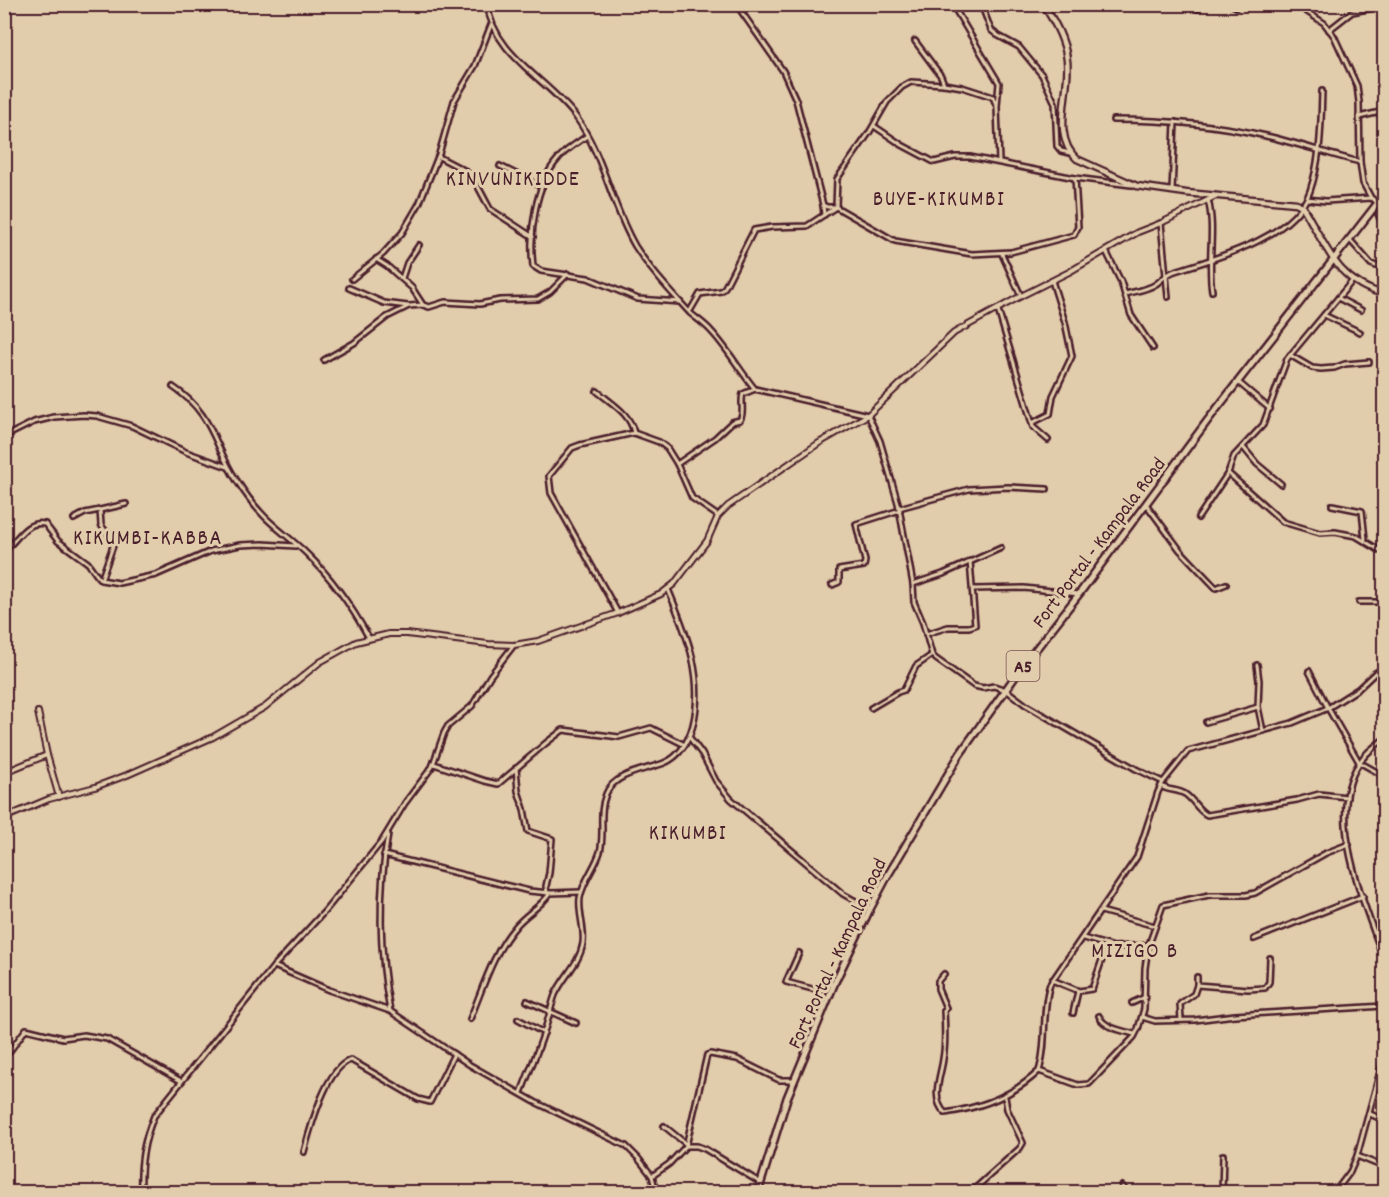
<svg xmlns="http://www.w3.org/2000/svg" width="1389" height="1197" font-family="Dekko,sans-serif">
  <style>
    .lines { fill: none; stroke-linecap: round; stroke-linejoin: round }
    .minor-casing { stroke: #4a1f2b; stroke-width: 8 }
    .tertiary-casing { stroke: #4a1f2b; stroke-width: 8 }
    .secondary-casing { stroke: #4a1f2b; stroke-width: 9 }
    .primary-casing { stroke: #4a1f2b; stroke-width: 10 }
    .minor { stroke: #e1ccab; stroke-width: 3 }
    .tertiary { stroke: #e1ccab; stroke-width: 4 }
    .secondary { stroke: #e1ccab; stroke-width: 4.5 }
    .primary { stroke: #e1ccab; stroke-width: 5 }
    .labels { text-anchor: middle; stroke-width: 6; stroke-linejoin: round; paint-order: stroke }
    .shield { fill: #e1ccab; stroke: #775351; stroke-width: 1.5 }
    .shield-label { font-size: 18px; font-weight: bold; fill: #4a1f2b }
    .street-label { font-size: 20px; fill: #4a1f2b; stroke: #e1ccab }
    .quarter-label { font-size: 22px; letter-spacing: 1.5px; fill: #4a1f2b; stroke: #e1ccab }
  </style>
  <rect width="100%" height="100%" fill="#e1ccab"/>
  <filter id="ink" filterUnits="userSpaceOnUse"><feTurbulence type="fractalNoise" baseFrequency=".0167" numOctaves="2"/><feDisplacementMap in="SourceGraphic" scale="12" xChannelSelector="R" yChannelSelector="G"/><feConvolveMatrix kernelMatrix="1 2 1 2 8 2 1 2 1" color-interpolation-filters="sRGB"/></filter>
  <g filter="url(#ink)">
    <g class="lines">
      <defs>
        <g id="minor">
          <path d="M487,4C494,56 548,79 576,117C604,156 611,205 635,246C650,270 671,292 690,313C697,319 705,324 711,331C728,349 740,371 755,389L868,415L880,441L898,503L913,584L914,602L923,623L932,655L936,659L974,686L983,688L994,686L1006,690L1026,705L1136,769L1163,782L1188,751L1292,723L1328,708L1359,762L1384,776"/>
          <path d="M736,4L783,71L796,100L823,205L824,215"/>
          <path d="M952,4L999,83L997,106"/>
          <path d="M981,4L991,30L997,35L1019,47L1042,75L1055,103L1057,146L1061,151L1070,153"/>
          <path d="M1230,4L1236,7"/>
          <path d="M1295,4L1324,23L1334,36L1357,86L1359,102L1360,162L1363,183L1371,198"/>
          <path d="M1198,9L1199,4"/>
          <path d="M1329,30L1352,12L1384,6"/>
          <path d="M915,41L941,76L944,84"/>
          <path d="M1359,117L1384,111"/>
          <path d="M1113,120C1164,120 1216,124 1266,136C1297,143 1328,154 1360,162"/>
          <path d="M874,126L902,145L934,162L955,157H970L1075,178L1131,185"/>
          <path d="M587,136C577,143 566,149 558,159C535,185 529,232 533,266L541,271L588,278L638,299L680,302"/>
          <path d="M439,157L464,170L474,179L490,209L533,237"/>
          <path d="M500,166L542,187"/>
          <path d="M1172,191L1175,122"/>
          <path d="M1307,199L1326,201L1371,198L1377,202"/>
          <path d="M1208,200C1216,230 1207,260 1212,291"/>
          <path d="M1384,203L1378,214L1381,221L1384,222"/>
          <path d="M823,205L827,207H836L895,241L972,254L1011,252L1074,235L1078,227L1075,178"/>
          <path d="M1161,223L1168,297"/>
          <path d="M1350,240L1371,264L1384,269"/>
          <path d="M1106,251L1121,282L1131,315L1153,348"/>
          <path d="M1002,254L1021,296"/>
          <path d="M376,259L387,266L412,288L423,305"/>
          <path d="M402,278L407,263L419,245"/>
          <path d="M352,279L383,254L402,233L419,204L439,154L454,101L475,66L491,25"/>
          <path d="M1353,280L1287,359L1263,425L1234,456L1228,473L1283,522L1320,533L1335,532L1356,536L1384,553"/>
          <path d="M349,288L384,303L408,306"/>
          <path d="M1125,294C1136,291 1147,290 1156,284C1163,279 1166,274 1175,271C1217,258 1294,238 1310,191C1321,159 1321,124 1322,91"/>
          <path d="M1338,298L1361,310"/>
          <path d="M998,310L1033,427L1048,440"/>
          <path d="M690,311L700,294L721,291L725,287L754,230L772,227L807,226L836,207L837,179L869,133L887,102L902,87L911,82L944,84L962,87L993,97L997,107L999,162"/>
          <path d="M1324,315L1360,332"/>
          <path d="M1290,355L1312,368L1321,369L1334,368L1345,364L1369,362"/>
          <path d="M324,360L354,343L387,317L409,306L423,305L429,307L445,302L480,304L500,300L538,299L550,292L568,274"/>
          <path d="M1238,382L1270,409"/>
          <path d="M173,387C214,414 213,445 237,481C244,492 256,508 265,517C278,530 294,541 307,554C333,579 352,607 369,638"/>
          <path d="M597,391C612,404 630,413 634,433"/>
          <path d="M1032,423L1050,414L1053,396L1072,356L1065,322L1052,281"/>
          <path d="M4,437L34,422L54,417L84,415L97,416L132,426L186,452L228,467"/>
          <path d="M1243,447L1257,464L1281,484"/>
          <path d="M677,464L715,438L732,422L740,420C745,412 740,402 743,394L755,389"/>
          <path d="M1146,504L1180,550L1216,588L1226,584"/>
          <path d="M1332,505L1362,511L1365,539"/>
          <path d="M899,508L969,489L1008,487L1047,489"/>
          <path d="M1198,518L1228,473"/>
          <path d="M74,519L85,513L100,510"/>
          <path d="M4,551C18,540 25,520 45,524L58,541L88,563L98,577L101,580L119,583L156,575L211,551L240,545L262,544L296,546"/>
          <path d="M101,580L114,543L101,525L100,510L126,504"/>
          <path d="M913,584L943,574L1001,548"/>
          <path d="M832,585L839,582V570L864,566L865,561L856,524L900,510"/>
          <path d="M973,589L1024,588L1079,594"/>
          <path d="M1359,602H1384"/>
          <path d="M618,613L551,493L549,476L572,448L580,445L634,433L659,442L667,448L677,464L692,498L718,516"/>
          <path d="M926,634L948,627H969L975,625L970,561"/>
          <path d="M1257,665L1259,681L1258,707L1263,731"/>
          <path d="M1309,671L1328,708L1358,689L1375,673L1384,668"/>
          <path d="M871,708L898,692L904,690L916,666L932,655"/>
          <path d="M1206,722L1258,707"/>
          <path d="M690,738L702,754L716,781L731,799L843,894L870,909"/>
          <path d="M1384,739C1375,746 1364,754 1358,765C1325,818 1366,906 1384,960"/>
          <path d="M434,764L485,781L498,784L546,743L563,730L619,737L651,728L685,745"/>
          <path d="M516,768L518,791L524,809L528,831L552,839L549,873L546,886L547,893"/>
          <path d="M1161,786C1168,791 1177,789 1185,794C1194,800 1197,810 1207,815L1297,800L1319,794L1347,797"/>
          <path d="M388,834C378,893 379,952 390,1011"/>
          <path d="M384,855L529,891L550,893L581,892"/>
          <path d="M1101,911L1155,926"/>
          <path d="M1083,938L1114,947L1149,945"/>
          <path d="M1254,939L1363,896"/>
          <path d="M799,953L786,982L816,990L834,983"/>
          <path d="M274,966L329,990L390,1011L470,1065L535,1102L626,1146L638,1158L652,1176L656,1192"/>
          <path d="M944,974L938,981V989L946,1008L944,1011C945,1027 946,1043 943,1059C941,1076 930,1098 945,1113C980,1108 1013,1096 1039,1071C1048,1043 1041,1012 1050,984L1137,857L1158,792L1163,782"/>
          <path d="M1197,977V985L1248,989L1265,988L1269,982L1270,958"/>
          <path d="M1052,980L1079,991L1092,989L1107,945"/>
          <path d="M527,1001L576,1023"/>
          <path d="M1132,1003L1145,997"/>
          <path d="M1073,1013L1078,991"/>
          <path d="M1099,1016C1104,1028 1123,1031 1135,1034"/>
          <path d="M1142,1017L1155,1021L1195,1020L1235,1015L1384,1006"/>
          <path d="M470,1019C483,988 493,952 516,926C527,913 541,907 550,893"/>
          <path d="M518,1019L544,1033"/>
          <path d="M1181,1020L1180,1004L1194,994L1197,985"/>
          <path d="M4,1059L26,1029L63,1038L84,1035L107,1039L181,1081"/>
          <path d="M1039,1071L1078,1085L1089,1084L1134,1037L1138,1029L1144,1009L1145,968L1148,947L1163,905L1209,895H1246L1255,893L1326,853L1349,844"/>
          <path d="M1377,1087L1384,1090"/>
          <path d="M521,1093C529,1072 538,1051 545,1029C549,1018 551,1006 555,995C563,977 580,963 583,943C585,928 578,913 580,898C583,881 595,868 600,852C605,833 598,813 606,794C614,773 646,770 664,763C680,757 689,740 693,725C705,676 686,633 668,589"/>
          <path d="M1370,1114L1384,1120"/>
          <path d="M664,1126L686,1144"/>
          <path d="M686,1146H697L705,1149L761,1183"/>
          <path d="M304,1152C310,1129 326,1067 351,1060L418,1099L430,1102L454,1054"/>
          <path d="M1357,1156L1384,1167"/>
          <path d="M652,1176L669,1164L686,1146L707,1055L710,1054L737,1059L779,1080H794"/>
          <path d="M1122,1186L1127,1192"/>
          <path d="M141,1192C140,1164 143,1142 154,1116L274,966L325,911L382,841L405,803L432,767L444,733L448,726L472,706L490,676L514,645"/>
          <path d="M971,1192L1020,1148L1023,1143L1007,1109L1005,1097"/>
          <path d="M1222,1192L1223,1155"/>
          <path d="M1335,1192L1350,1172L1357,1156L1384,1057"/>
        </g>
        <g id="tertiary">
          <path d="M38,712L47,755"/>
          <path d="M10,770L47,755L59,797"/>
          <path d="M4,818L49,799L95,787L127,775L213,737L265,707L320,662L356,642L389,634H407L488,644L514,645L538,641L618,613L661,594L674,584L707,541L718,516L728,506L819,443L868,415L954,333L1021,296L1069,272L1138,232L1161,223L1216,196"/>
        </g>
        <path id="secondary" d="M1043,4C1055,22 1065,40 1067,60C1071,92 1050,135 1077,159L1137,186L1186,193L1296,203L1302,206C1326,244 1335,282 1384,294"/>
        <path id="primary" d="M758,1192L787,1098L835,982L870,909L888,875L960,754L1022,667L1079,594L1208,420L1384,195"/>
      </defs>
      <use href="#minor" class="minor-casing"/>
      <use href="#tertiary" class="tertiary-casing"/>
      <use href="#secondary" class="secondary-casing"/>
      <use href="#primary" class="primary-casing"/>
      <use href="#minor" class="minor"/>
      <use href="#tertiary" class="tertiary"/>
      <use href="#secondary" class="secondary"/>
      <use href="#primary" class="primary"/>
    </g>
  </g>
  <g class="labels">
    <rect class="shield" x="1006.5" y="651" width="33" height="30" rx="4.5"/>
    <g class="shield-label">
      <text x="1023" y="672">A5</text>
    </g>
    <g class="street-label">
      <text transform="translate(1098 542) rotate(-53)" y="7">Fort Portal - Kampala Road</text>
      <text transform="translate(836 953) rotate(-65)" y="7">Fort Portal - Kampala Road</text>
    </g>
    <g class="quarter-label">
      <text x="513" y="185">KINVUNIKIDDE</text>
      <text x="939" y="205">BUYE-KIKUMBI</text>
      <text x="148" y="544">KIKUMBI-KABBA</text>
      <text x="688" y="839">KIKUMBI</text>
      <text x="1135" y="957">MIZIGO B</text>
    </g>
  </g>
  <rect width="1389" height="1197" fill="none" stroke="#e1ccab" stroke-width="24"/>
  <rect x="12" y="12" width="1365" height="1173" fill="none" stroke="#4a1f2b" stroke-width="2" filter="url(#ink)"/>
</svg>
